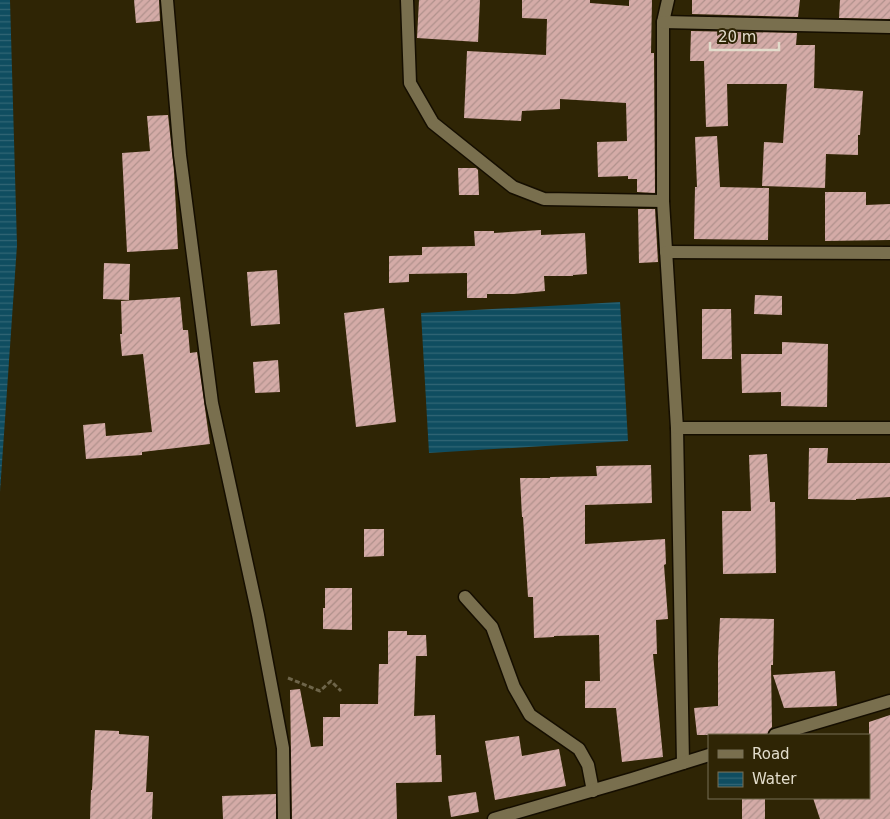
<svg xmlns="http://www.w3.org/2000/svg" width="890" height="819" font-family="'DejaVu Sans',sans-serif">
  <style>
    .water { fill: url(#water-rules) }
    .building { fill: url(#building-hatch) }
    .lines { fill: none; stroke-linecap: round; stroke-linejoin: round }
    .street-casing { stroke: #150e00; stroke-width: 15 }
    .secondary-casing { stroke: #150e00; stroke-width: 15 }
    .path { stroke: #6e654a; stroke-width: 3; stroke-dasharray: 5 2.5; stroke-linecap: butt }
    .street { stroke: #796f4e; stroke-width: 12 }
    .secondary { stroke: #796f4e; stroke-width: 12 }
  </style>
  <defs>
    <pattern id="water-rules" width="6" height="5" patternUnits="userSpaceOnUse" patternTransform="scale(1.25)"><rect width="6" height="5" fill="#0f4d60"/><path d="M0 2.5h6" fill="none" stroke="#326675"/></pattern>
    <pattern id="building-hatch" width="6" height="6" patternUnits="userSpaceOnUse" patternTransform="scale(1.25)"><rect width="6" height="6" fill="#d4aba7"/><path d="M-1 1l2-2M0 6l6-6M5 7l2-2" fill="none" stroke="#b0918c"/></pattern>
  </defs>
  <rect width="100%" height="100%" fill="#2f2505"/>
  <g class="water">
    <path d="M0,0H10L17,245L0,492Z"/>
    <path d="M620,302L628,441L429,453L421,313Z"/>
  </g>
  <g class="building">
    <path d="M134,0H159L160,21L136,23Z"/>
    <path d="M419,0H480L478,42L417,38Z"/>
    <path d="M522,0H590V3L629,6V0H652L651,53H654L655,193L637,192V179H628V176L598,177L597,142L627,141L626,103L560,99V109L522,111L521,121L464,118L467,51L546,55L547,19L522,18Z"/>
    <path d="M692,0H800L798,17L692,14Z"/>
    <path d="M840,0H890V19L839,18Z"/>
    <path d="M691,31L797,33L796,45H815L814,88L863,91L860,135H858V155L826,154L825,188L762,186L764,142L783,143L787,84H727L728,126L706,127L704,61H690Z"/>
    <path d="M168,115L174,171L178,249L127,252L122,153L150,151L147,116Z"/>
    <path d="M717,136L720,187L769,188L768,240L694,239L695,187H697L695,137Z"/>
    <path d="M458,168H476L478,170L479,195H459Z"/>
    <path d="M825,192H866V205L890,204V240L825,241Z"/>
    <path d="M638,209H655L658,262L639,263Z"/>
    <path d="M541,230V235L585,233L587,274L573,275V276H544L545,291L514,294H487V298H467V273L409,274V282L389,283V256L422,255V247L475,246L474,231H494V233Z"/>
    <path d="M104,263L130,264L129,300L103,299Z"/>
    <path d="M277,270L280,324L251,326L247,272Z"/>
    <path d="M755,295L782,296V315L754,314Z"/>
    <path d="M180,297L183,330H188L190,353L197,352L210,444L142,452V455L86,459L83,425L105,423L106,436L152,432L143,354L122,356L120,334H122L121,301Z"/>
    <path d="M384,308L396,422L356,427L344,313Z"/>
    <path d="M702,309H731L732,359H702Z"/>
    <path d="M782,342L828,344L827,407L781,406V392L742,393L741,354H782Z"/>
    <path d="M278,360L280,392L255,393L253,362Z"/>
    <path d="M809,448H828L827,463H890V497L856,499V500L808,499Z"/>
    <path d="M767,454L770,502H775L776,573L723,574L722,511H751L749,455Z"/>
    <path d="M651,465L652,503L585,505V544L665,539L666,564L664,565L668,619L656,620L657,654H653L663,757L622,762L616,708H585V681H600L599,635L554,636V637L534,638L533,597H528L523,517H522L520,478H550V477L597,476L596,466Z"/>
    <path d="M364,529H384V556L364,557Z"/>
    <path d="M325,588H352V630L323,629V608H325Z"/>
    <path d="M720,618L774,619L773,665H771L772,727L769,730L767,735H697L694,708L718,706V657Z"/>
    <path d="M388,631H407V635H426L427,656H416L414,716L435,715L436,755H441L442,782L396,783L397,819H292L290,690L300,689L311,747L323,746V717H340V704H378L379,664H388Z"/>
    <path d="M835,671L837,706L784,708L773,675Z"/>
    <path d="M890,715V819H820L813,798H869V722Z"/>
    <path d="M95,730L119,731V734L149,736L146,792H153L152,819H90L91,790H92Z"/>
    <path d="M519,736L522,756L559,749L566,786L495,800L485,741Z"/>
    <path d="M476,792L479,812L451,817L448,796Z"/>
    <path d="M276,794V819H223L222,796Z"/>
    <rect x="742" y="798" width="23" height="21"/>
  </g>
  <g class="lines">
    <defs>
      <g id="street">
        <path d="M407,0L410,83L433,123L513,187L544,199L663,201"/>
        <path d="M668,0L663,22V201L677,428L683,763"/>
        <path d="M663,22L890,27"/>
        <path d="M666,252L890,253"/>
        <path d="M677,428H890"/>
        <path d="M465,597L492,627L514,687L530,715L579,749L588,765L593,791"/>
      </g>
      <g id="secondary">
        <path d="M167,0L180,155L212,403L258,615L283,748L284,819"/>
        <path d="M775,735L890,701"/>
        <path d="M494,819L632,779L709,755"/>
      </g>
    </defs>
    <use href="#street" class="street-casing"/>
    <use href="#secondary" class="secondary-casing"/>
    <path class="path" d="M288,678L320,691L331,681L341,691"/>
    <use href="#street" class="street"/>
    <use href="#secondary" class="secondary"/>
  </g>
  <rect x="708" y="734" width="162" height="65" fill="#2f2505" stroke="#776e54"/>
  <rect x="718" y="750" width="25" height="8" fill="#796f4e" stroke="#776e54"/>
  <text x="752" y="759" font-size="15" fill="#e2dccb">Road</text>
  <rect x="718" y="772" width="25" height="15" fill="url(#water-rules)" stroke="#776e54"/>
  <text x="752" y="784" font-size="15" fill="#e2dccb">Water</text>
  <path d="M710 42v8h69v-8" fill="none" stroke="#e2dccb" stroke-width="2.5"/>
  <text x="718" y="42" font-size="15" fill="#e2dccb" stroke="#2f2505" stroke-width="4" paint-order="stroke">20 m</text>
</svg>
